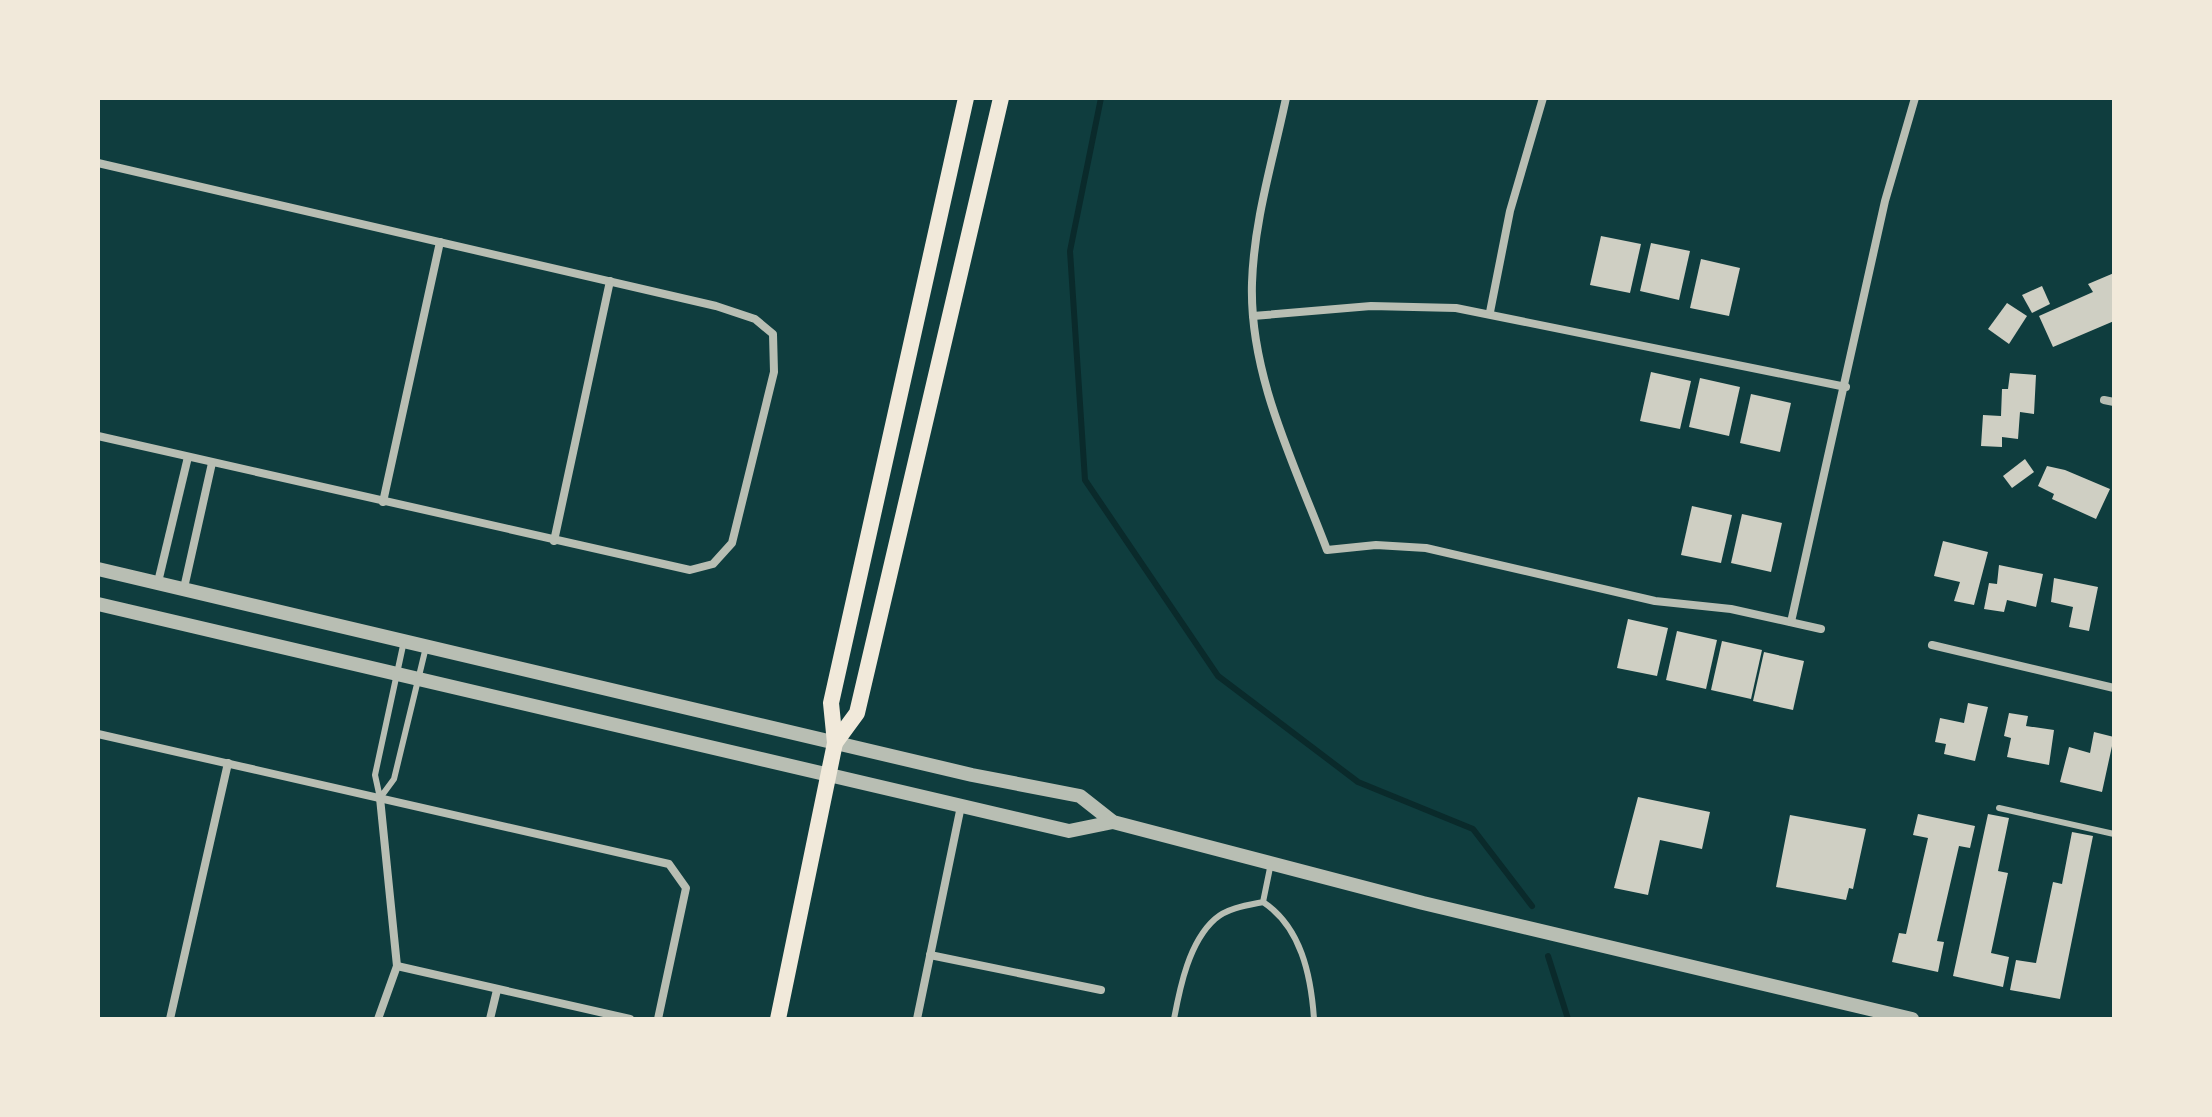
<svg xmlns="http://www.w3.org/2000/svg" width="2212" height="1117" font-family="'PT Serif',serif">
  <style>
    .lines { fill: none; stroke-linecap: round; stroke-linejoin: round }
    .stream { stroke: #0a2a2b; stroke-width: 6 }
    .building { fill: #cfcfc3 }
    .service { stroke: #b8beb3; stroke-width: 6 }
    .minor { stroke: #b8beb3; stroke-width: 8 }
    .tertiary { stroke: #b8beb3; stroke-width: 14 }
    .secondary { stroke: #f1e9da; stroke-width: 16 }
  </style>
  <rect width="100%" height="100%" fill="#0f3d3e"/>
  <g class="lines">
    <g class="stream">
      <path d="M1101,98L1070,251L1085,480L1218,676L1358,782L1473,829L1532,906"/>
      <path d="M1548,956L1568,1019"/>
    </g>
  </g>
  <g class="building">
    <path d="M1601,236L1641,244L1630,293L1590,285Z"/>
    <path d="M1651,243L1690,251L1679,300L1640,291Z"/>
    <path d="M1701,259L1740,268L1729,316L1690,308Z"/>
    <path d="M2114,273V321L2053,347L2039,316L2093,292L2088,284Z"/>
    <path d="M2042,286L2050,304L2032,313L2022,295Z"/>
    <path d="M2007,303L2027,316L2009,344L1988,329Z"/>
    <path d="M1651,372L1691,381L1680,429L1640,421Z"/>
    <path d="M2010,373L2036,375L2034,414L2020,412L2018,439L2002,437V447L1981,446L1983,415L2001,416L2002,389H2008Z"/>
    <path d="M1700,378L1740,387L1729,436L1689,427Z"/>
    <path d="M1751,394L1791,403L1780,452L1740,443Z"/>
    <path d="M2025,459L2034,472L2012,488L2003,476Z"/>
    <path d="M2047,466L2065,470L2110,489L2096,519L2052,499L2054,494L2038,486Z"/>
    <path d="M1692,506L1732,515L1721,563L1681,555Z"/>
    <path d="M1742,514L1782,523L1771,572L1731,563Z"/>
    <path d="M1943,541L1988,552L1974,605L1954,601L1960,582L1934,576Z"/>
    <path d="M1999,565L2043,574L2036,607L2007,600L2004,612L1984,609L1989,583L1997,584Z"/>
    <path d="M2054,578L2098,587L2089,631L2069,627L2073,607L2051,602Z"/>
    <path d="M1628,619L1668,628L1657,676L1617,668Z"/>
    <path d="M1677,631L1717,640L1706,689L1666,680Z"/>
    <path d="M1722,641L1762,650L1751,699L1711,690Z"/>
    <path d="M1764,652L1804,661L1793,710L1753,701Z"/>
    <path d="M1968,703L1988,707L1975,761L1944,754L1946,744L1935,742L1940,718L1964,723Z"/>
    <path d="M2009,713L2028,716L2026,726L2054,730L2049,765L2007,757L2011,738L2004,736Z"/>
    <path d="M2094,732L2114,737L2102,792L2060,782L2069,747L2090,753Z"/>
    <path d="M1638,797L1710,812L1702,849L1660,840L1648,895L1614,888Z"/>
    <path d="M1918,814L1975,826L1970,848L1959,846L1937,941L1944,942L1938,972L1892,962L1899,933L1906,934L1928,838L1913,835Z"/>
    <path d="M1988,814L2009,818L1998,871L2008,873L1991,953L2009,957L2003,987L1953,976Z"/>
    <path d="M1790,815L1866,829L1853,889L1849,888L1846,900L1776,887Z"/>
    <path d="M2072,832L2093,836L2060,999L2010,990L2016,960L2036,963L2053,882L2062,884Z"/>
  </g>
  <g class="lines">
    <g class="service">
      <path d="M404,641L375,775L380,798L394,779L426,647"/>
      <path d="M1999,808L2114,834"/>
      <path d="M1263,902C1301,927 1311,975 1314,1019"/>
      <path d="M1174,1019C1180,987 1189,942 1215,919C1227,908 1248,905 1263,902L1271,863"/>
    </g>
    <g class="minor">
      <path d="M1286,98C1273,160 1254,220 1252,283C1249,376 1295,465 1327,550L1376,545L1426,548L1655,601L1731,609L1821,629"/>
      <path d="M98,163L716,306L755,319L773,334L774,372L732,543L713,564L690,570L98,436"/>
      <path d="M1490,312L1510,211L1543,98"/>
      <path d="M1253,316L1371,306L1456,308L1846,387"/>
      <path d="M2104,400L2114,402"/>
      <path d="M383,502L440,242"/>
      <path d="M554,541L610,281"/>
      <path d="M158,582L188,457"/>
      <path d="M184,588L212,463"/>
      <path d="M1791,622L1885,201L1915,98"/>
      <path d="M1932,645L2114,688"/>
      <path d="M98,734L669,864L686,888L658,1019"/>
      <path d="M930,955L1101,990"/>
      <path d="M397,966L630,1019"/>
      <path d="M170,1019L228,763"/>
      <path d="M378,1019L397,966L380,798"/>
      <path d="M490,1019L497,990"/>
      <path d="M917,1019L961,806"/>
    </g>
    <g class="tertiary">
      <path d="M98,569L972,775L1080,796L1113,822L1423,903L1912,1019"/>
      <path d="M98,604L1069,831L1113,822"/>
    </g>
    <g class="secondary">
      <path d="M835,743L857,713L1001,98"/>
      <path d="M778,1019L835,743L831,703L966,98"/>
    </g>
  </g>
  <rect width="2212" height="1117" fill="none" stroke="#f1e9da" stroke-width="200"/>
</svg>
